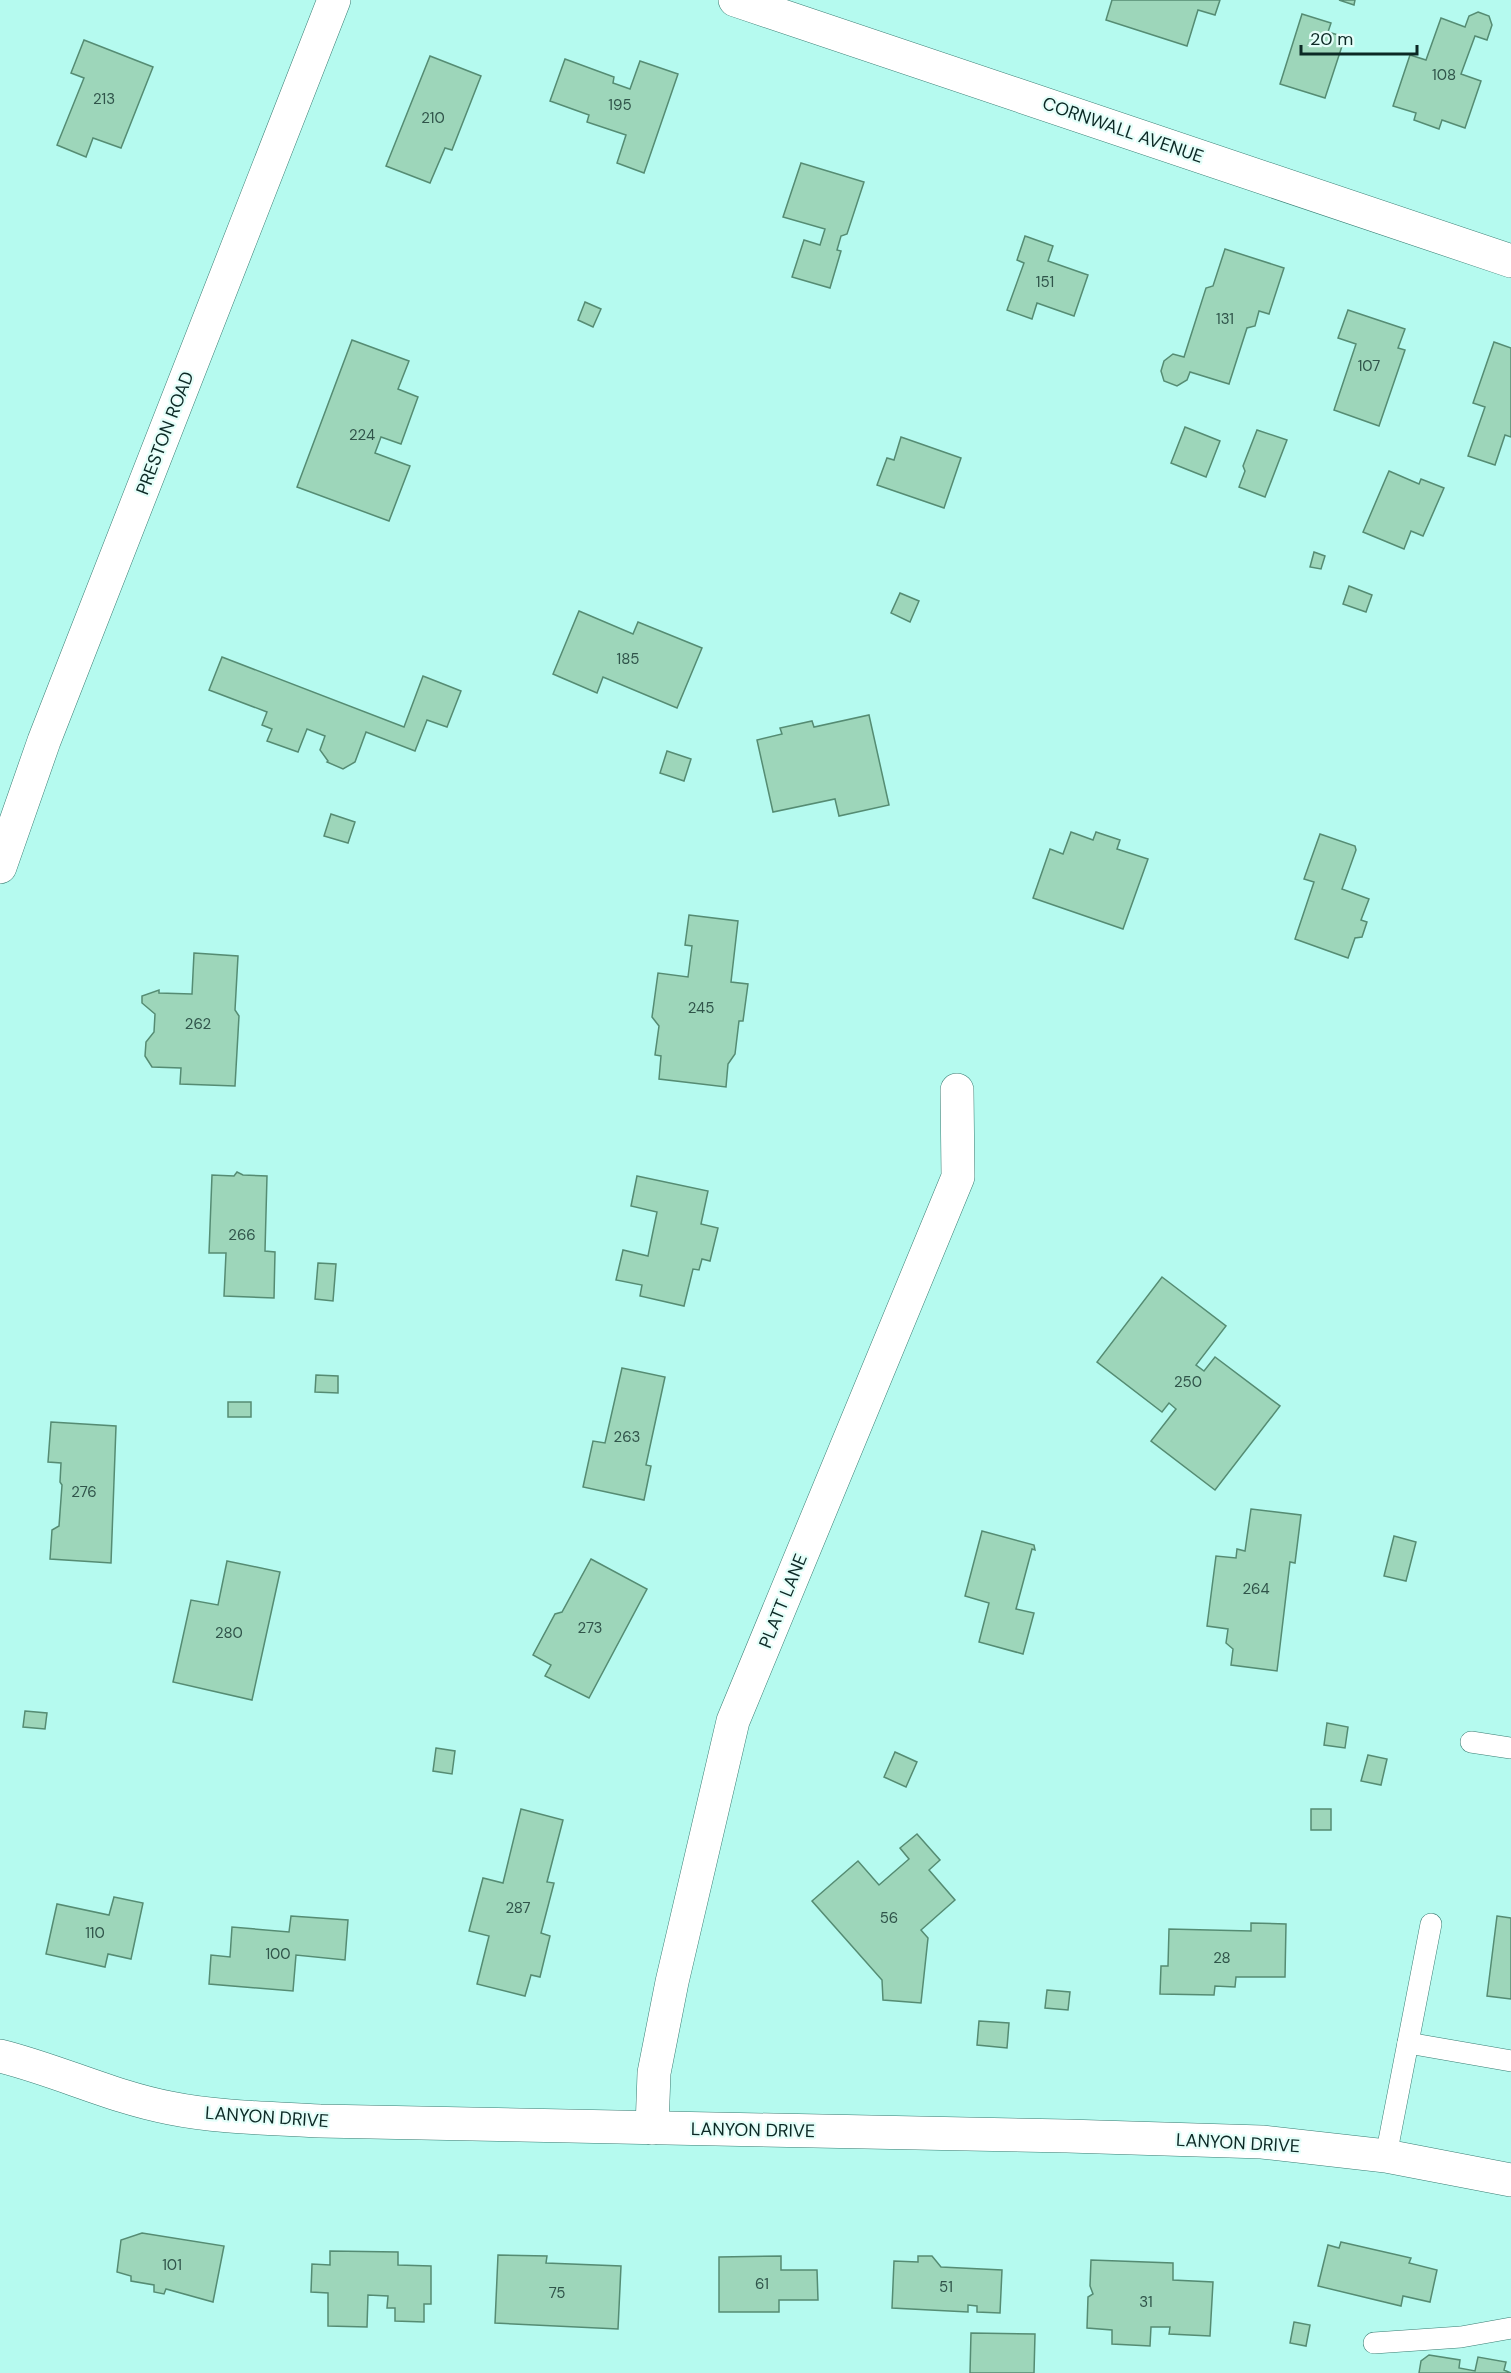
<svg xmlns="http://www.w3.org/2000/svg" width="1511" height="2373" font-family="'DM Sans',sans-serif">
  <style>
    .building { fill: #9dd6ba; stroke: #558c73; stroke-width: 1.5 }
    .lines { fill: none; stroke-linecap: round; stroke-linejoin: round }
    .service-casing { stroke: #397d73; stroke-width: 22 }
    .minor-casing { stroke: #397d73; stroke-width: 34 }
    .tertiary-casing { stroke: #397d73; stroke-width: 34 }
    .service { stroke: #fff; stroke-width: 21 }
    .minor { stroke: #fff; stroke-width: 33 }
    .tertiary { stroke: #fff; stroke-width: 33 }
    .labels { text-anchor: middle; stroke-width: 4.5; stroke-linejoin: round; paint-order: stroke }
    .number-label { font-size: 15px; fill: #30544a }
    .street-label { font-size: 18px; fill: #0c2925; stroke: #e4fef9 }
  </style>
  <rect width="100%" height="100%" fill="#b5faef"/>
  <g class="building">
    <path d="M1112,0H1220L1215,15L1198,10L1187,46L1106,20Z"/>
    <path d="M1339,0H1355L1354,5Z"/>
    <path d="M1478,12L1489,16L1492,25L1487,40L1475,36L1461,74L1481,81L1465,128L1442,120L1439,129L1414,120L1416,113L1393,106L1410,55L1426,60L1441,18L1465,27L1469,16Z"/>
    <path d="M1302,14L1331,23L1328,32L1345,37L1325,98L1280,84Z"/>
    <path d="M84,40L153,67L121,148L93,138L86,157L57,145L84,78L71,73Z"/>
    <path d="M430,56L481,76L452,150L445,148L430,183L386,166Z"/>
    <path d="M565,59L614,77L613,83L630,89L640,61L678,74L644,173L617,163L626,135L587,122L589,115L550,101Z"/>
    <path d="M801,163L864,182L847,234L841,236L837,250L841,251L830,288L792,277L804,240L820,245L825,229L783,217Z"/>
    <path d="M1025,236L1053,246L1048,261L1088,275L1074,316L1037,303L1032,319L1007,310L1024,263L1017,260Z"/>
    <path d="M1225,249L1284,268L1269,314L1259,311L1255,326L1247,328L1229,384L1190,372L1187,380L1177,386L1164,381L1161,371L1164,361L1173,354L1184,357L1206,288L1213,286Z"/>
    <path d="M585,302L601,309L593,327L578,320Z"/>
    <path d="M1348,310L1405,329L1398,348L1405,350L1379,426L1334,410L1356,344L1338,338Z"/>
    <path d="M352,340L409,361L398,389L418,397L401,444L381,437L375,453L410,466L389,521L297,487Z"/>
    <path d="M1494,342L1511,348V437L1505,435L1495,465L1468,456L1485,407L1473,403Z"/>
    <path d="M1185,427L1220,441L1206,477L1171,463Z"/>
    <path d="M1257,430L1287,440L1265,497L1239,487L1245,471L1243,466Z"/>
    <path d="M901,437L961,458L944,508L877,485L887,458L894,460Z"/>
    <path d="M1389,471L1419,484L1421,479L1444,488L1423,536L1411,531L1404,549L1363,532Z"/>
    <path d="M1314,552L1325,556L1321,569L1310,567Z"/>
    <path d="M1349,586L1372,595L1366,612L1343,604Z"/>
    <path d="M900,593L919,601L910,622L891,613Z"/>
    <path d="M579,611L633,634L638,622L702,648L677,708L603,677L597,693L553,674Z"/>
    <path d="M222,657L404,727L423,676L461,691L447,727L427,720L415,751L366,732L355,762L343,769L327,762L328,761L320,750L325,736L307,729L298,752L267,741L272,729L262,725L267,712L209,690Z"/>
    <path d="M869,715L889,805L839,816L835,799L773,812L757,740L782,734L780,728L812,721L814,727Z"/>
    <path d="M667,751L691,759L684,781L660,773Z"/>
    <path d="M331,814L355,822L348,843L324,836Z"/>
    <path d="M1071,832L1093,840L1096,832L1120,840L1117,849L1148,859L1123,929L1033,898L1050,849L1063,854Z"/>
    <path d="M1320,834L1355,846L1356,850L1342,889L1369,899L1361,920L1367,922L1362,937L1355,938L1348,958L1295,939L1314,882L1304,879Z"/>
    <path d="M689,915L738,921L731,982L748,984L743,1021H739L735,1054L728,1064L726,1087L659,1079L661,1056L655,1055L659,1026L652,1017L658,973L688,977L692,946L685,945Z"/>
    <path d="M194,953L238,956L235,1010L239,1016L235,1086L180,1084L181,1068L152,1067L145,1056L146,1042L154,1032L155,1014L142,1003V996L159,990V993L192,994Z"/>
    <path d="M237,1172L243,1175L267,1176L265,1251L275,1252L274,1298L224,1296L226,1253H209L212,1175L234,1176Z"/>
    <path d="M637,1176L708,1191L701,1224L718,1228L710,1261L702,1259L699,1270L693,1269L684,1306L640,1296L642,1285L616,1280L623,1250L648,1256L657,1212L631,1206Z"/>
    <path d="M318,1263L336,1264L333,1301L315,1299Z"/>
    <path d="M1162,1277L1226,1326L1196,1365L1204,1371L1215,1357L1280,1406L1215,1490L1151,1441L1176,1409L1169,1403L1162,1412L1097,1362Z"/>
    <path d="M622,1368L665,1377L646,1465L651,1466L644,1500L583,1487L593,1441L605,1443Z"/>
    <path d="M316,1375L338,1376V1393L315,1392Z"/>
    <rect x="228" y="1402" width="23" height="15"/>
    <path d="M51,1422L116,1426L111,1563L50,1559L52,1530L59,1526L62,1485L60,1482L61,1463L48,1462Z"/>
    <path d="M1251,1509L1301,1515L1295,1563L1290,1562L1277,1671L1231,1665L1233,1649L1226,1643L1228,1629L1207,1626L1216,1556L1236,1558L1237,1549L1245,1551Z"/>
    <path d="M982,1531L1034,1545L1035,1550L1032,1549L1016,1609L1034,1613L1023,1654L979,1642L989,1603L965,1596Z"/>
    <path d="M1394,1536L1416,1542L1406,1581L1384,1576Z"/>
    <path d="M591,1559L647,1589L589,1698L545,1676L551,1665L533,1655L555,1614L562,1612Z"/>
    <path d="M227,1561L280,1572L252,1700L173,1682L191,1600L218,1605Z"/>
    <path d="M25,1711L47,1713L45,1729L23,1727Z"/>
    <path d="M1327,1723L1348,1727L1345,1748L1324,1745Z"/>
    <path d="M436,1748L455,1751L452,1774L433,1771Z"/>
    <path d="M895,1752L917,1762L906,1787L884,1777Z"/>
    <path d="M1368,1755L1387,1759L1381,1785L1361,1781Z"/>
    <path d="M521,1809L563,1820L547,1882L554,1883L541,1933L550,1936L540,1977L531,1975L525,1996L477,1984L489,1936L469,1931L483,1878L503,1883Z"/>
    <rect x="1311" y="1809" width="20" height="21"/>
    <path d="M917,1834L940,1860L929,1870L955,1900L921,1930L928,1938L921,2003L883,2000L882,1980L812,1901L858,1861L879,1885L909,1859L900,1848Z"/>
    <path d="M114,1897L143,1903L131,1959L108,1954L105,1967L46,1954L57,1904L109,1915Z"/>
    <path d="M291,1916L348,1920L345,1960L296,1955L293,1991L209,1984L211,1955L230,1957L232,1927L289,1932Z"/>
    <path d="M1497,1916L1511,1918V1999L1487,1996Z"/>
    <path d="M1251,1923L1286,1924L1285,1977H1236L1235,1987L1215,1986L1214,1995L1160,1994L1161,1966H1168L1169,1929L1251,1931Z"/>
    <path d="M1047,1990L1070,1992L1068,2010L1045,2008Z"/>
    <path d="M979,2021L1009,2023L1007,2048L977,2045Z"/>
    <path d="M142,2233L224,2246L213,2302L166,2289L164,2294L154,2292V2285L131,2281V2276L117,2272L121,2240Z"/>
    <path d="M1341,2242L1411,2258L1409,2263L1437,2270L1430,2302L1403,2296L1401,2306L1318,2286L1328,2245L1339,2248Z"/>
    <path d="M330,2251L398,2252V2265L431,2266V2304H424V2322L395,2321V2308H387L388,2296L368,2295L367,2327L328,2326V2293L311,2292L312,2264L330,2265Z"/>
    <path d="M498,2255L547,2256L546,2263L621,2266L618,2329L495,2323Z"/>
    <path d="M781,2256V2270H817L818,2300H779V2312H719V2257Z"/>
    <path d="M918,2256H932L941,2267L1002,2270L1000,2313L977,2312V2306L968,2305V2312L892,2308L894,2261L918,2262Z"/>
    <path d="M1091,2260L1173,2263V2280L1213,2282L1210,2336L1169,2334L1170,2327H1151L1150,2346L1112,2344V2330L1087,2328L1088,2297L1093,2294L1090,2286Z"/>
    <path d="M1294,2322L1310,2325L1306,2346L1290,2343Z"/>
    <path d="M971,2333L1035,2334L1034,2373H970Z"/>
    <path d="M1429,2355L1460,2360L1459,2368L1475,2371L1478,2357L1506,2362L1504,2370L1511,2373H1419L1421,2361Z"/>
  </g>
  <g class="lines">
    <defs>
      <g id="service">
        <path d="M1471,1742L1511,1748"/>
        <path d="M1408,2043L1511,2061"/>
        <path d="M1386,2156L1431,1924"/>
        <path d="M1374,2343L1461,2337L1511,2328"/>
      </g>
      <g id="minor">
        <path d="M0,867L44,741L334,0"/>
        <path d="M0,2056C57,2070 112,2097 170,2108C219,2118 271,2118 320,2121L1067,2136L1262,2142L1386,2156L1511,2180"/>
        <path d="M652,2128L654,2073L672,1982L733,1721L958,1177L957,1090"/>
      </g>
      <path id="tertiary" d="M735,0L1511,261"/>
    </defs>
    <use href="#service" class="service-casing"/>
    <use href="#minor" class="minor-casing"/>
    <use href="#tertiary" class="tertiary-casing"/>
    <use href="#service" class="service"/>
    <use href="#minor" class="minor"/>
    <use href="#tertiary" class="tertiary"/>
  </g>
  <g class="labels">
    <g class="number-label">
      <text x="1444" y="80">108</text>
      <text x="104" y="104">213</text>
      <text x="620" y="110">195</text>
      <text x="433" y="123">210</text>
      <text x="1045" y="287">151</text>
      <text x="1225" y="324">131</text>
      <text x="1369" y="371">107</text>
      <text x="362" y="440">224</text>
      <text x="628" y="664">185</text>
      <text x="701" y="1013">245</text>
      <text x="198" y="1029">262</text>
      <text x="242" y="1240">266</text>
      <text x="1188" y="1387">250</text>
      <text x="627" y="1442">263</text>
      <text x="84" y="1497">276</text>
      <text x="1256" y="1594">264</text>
      <text x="590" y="1633">273</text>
      <text x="229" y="1638">280</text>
      <text x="518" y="1913">287</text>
      <text x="889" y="1923">56</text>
      <text x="95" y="1938">110</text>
      <text x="278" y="1959">100</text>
      <text x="1222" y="1963">28</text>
      <text x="172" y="2270">101</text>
      <text x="762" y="2289">61</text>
      <text x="946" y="2292">51</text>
      <text x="557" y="2298">75</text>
      <text x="1146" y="2307">31</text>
    </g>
    <g class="street-label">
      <text transform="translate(1123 130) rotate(19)" y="6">CORNWALL AVENUE</text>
      <text transform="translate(165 433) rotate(-69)" y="6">PRESTON ROAD</text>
      <text transform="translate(783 1601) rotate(-68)" y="6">PLATT LANE</text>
      <text transform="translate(267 2117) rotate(4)" y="6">LANYON DRIVE</text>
      <text transform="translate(753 2130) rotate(1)" y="6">LANYON DRIVE</text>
      <text transform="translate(1238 2143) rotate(3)" y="6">LANYON DRIVE</text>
    </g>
  </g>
  <path d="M1301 45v9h116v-9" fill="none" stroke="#0c2925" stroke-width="3"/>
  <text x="1310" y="45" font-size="18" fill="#0c2925" stroke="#e4fef9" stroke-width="4.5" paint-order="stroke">20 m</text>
</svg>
